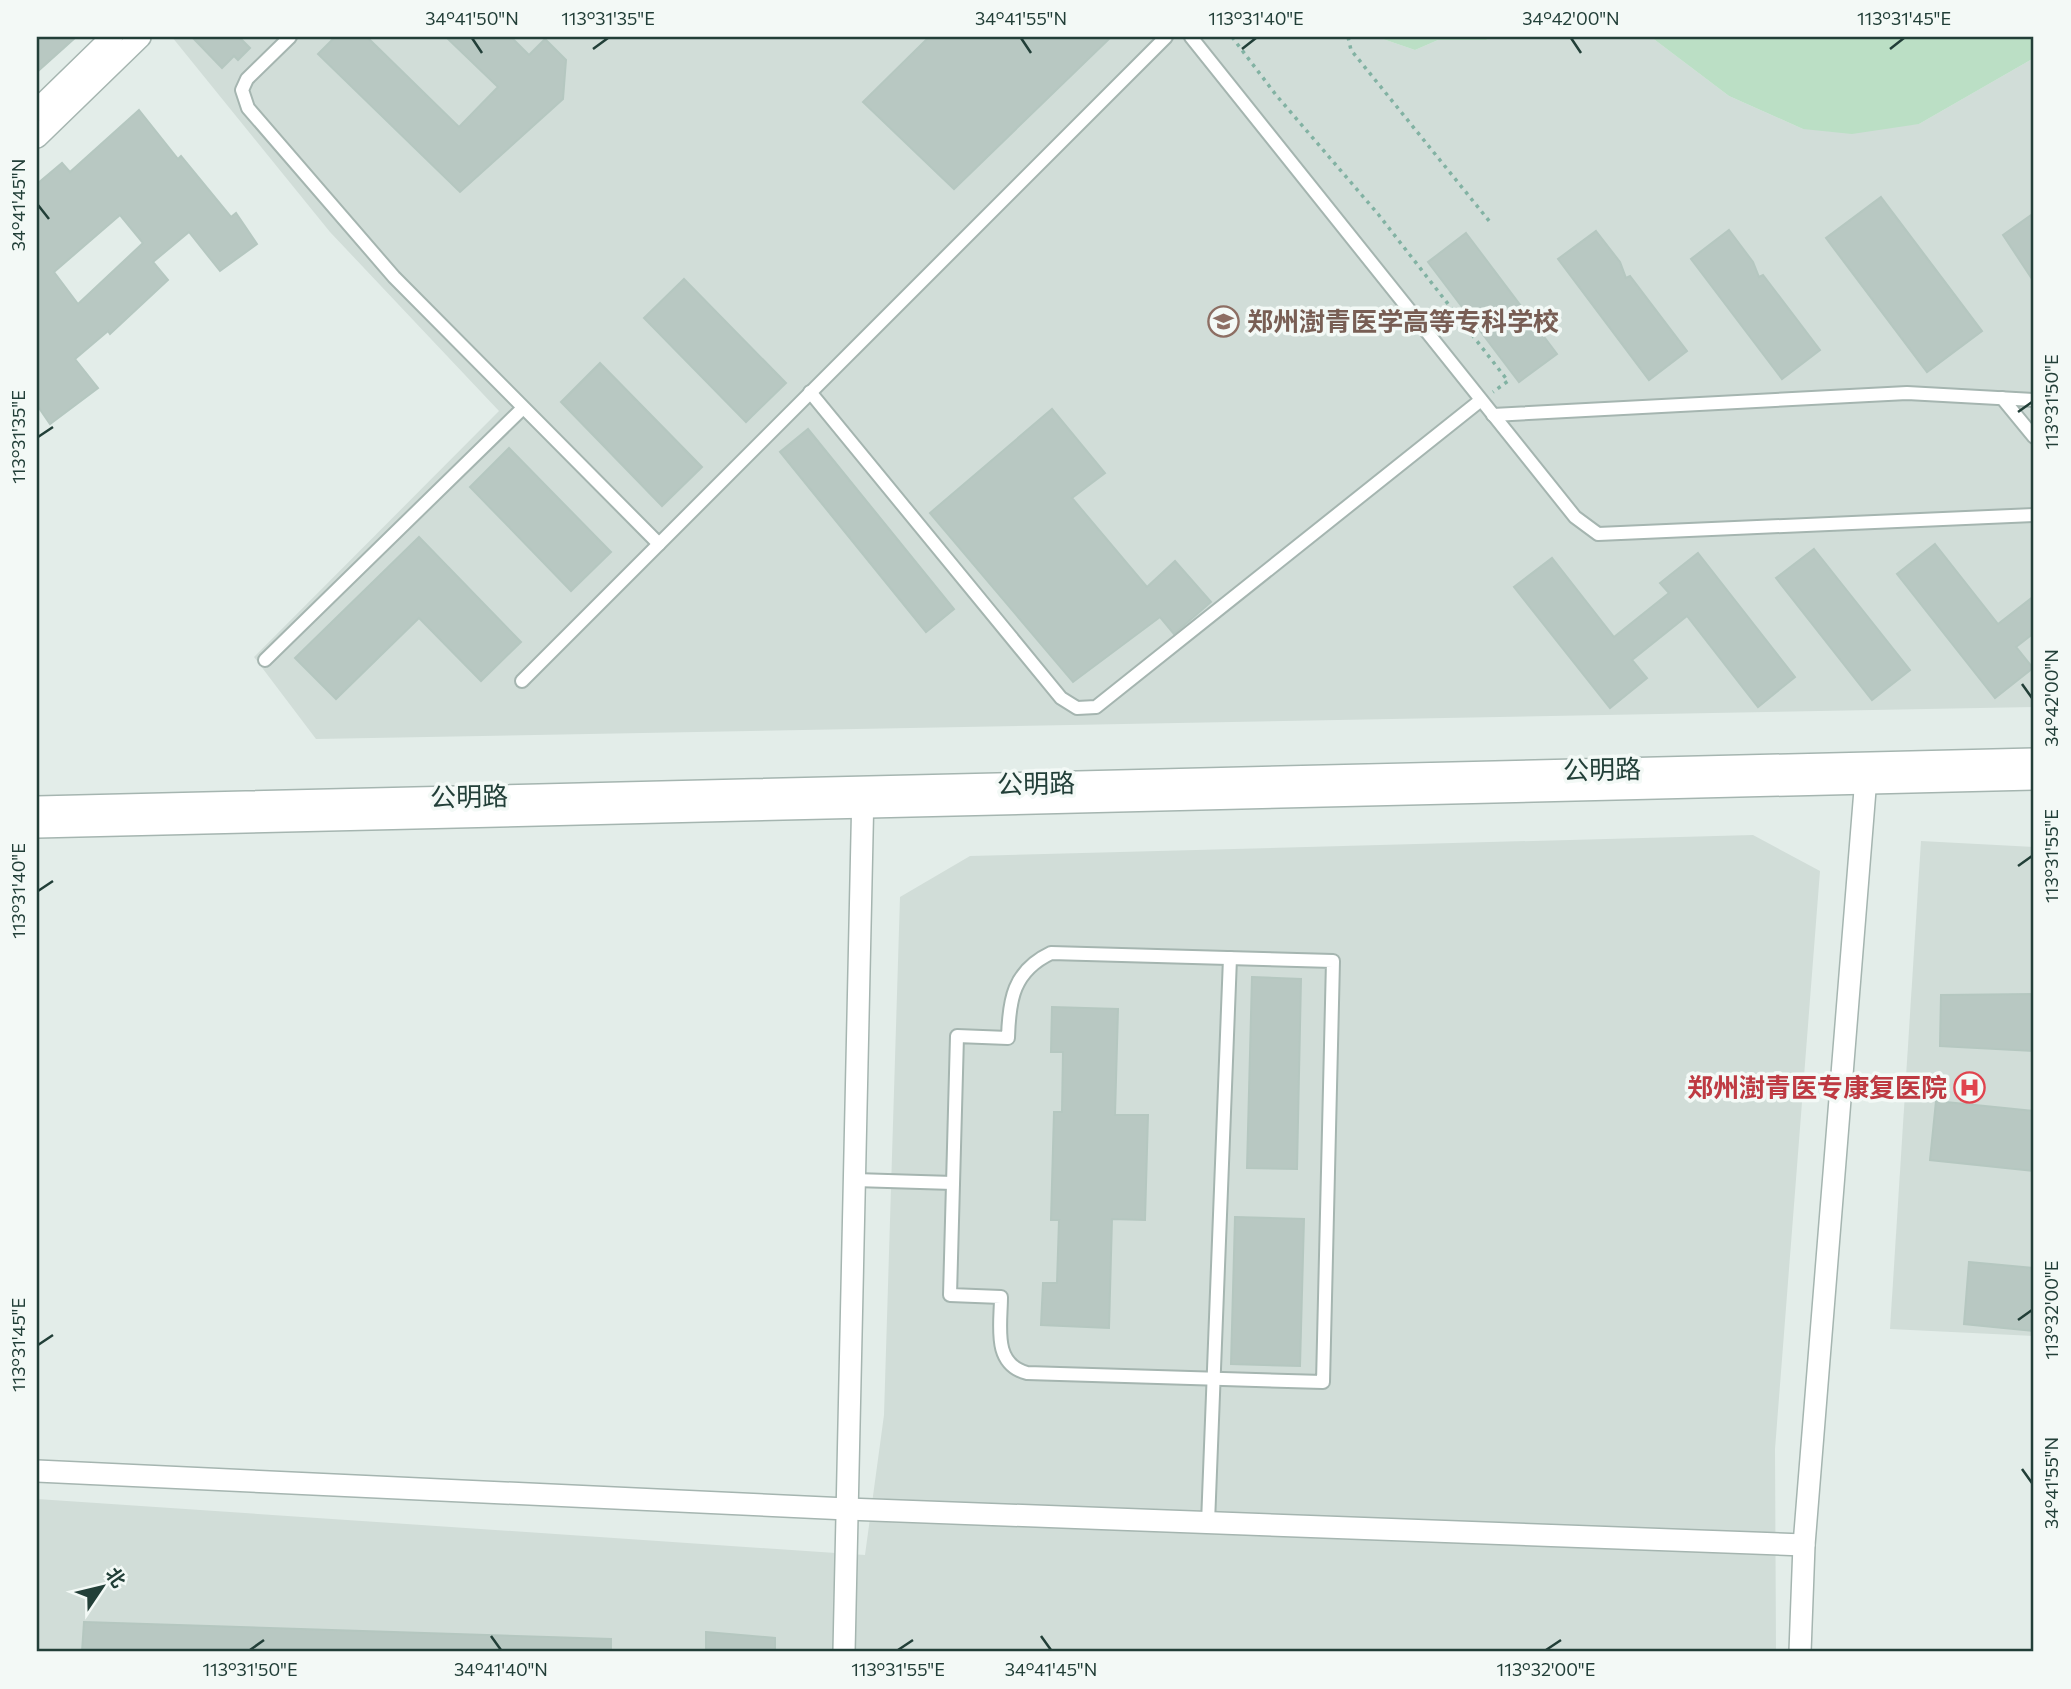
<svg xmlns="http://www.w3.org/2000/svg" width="2071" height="1689" font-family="Commissioner,'Noto Sans SC',sans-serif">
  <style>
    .built { fill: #d1ddd8 }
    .green { fill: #bbdfc5 }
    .building { fill: #b8c8c2; stroke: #b5c7c0; stroke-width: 2; fill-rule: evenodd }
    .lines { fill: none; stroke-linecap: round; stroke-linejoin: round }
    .service-casing { stroke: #a5b5b0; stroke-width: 16 }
    .minor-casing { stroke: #a5b5b0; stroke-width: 24 }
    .tertiary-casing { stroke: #a5b5b0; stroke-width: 24 }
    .path { stroke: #82b2a3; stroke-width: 3.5; stroke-dasharray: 3.5 5; stroke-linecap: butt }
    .service { stroke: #fff; stroke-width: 12 }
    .minor { stroke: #fff; stroke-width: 21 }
    .tertiary { stroke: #fff; stroke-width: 21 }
    .ticks { fill: none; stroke: #223f38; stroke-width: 2.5 }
    .labels { text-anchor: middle; stroke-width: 7; stroke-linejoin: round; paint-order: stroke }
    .education-label { font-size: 26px; font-weight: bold; fill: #785e54; stroke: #f3f9f6; text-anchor: start }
    .street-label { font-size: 26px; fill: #223f38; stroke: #f3f9f6 }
    .health-label { font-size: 26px; font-weight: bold; fill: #be3a42; stroke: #f3f9f6; text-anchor: end }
    .neatline { fill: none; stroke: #223f38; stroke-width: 2.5 }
    .ticks-label { font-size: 18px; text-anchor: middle; fill: #223f38 }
  </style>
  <rect width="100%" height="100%" fill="#e3ede9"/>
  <g class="built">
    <path d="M172,37H1377L1415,50L1445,37L1486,40L1493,37H1651L1729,96L1803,129L1919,124L2034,58V707L316,739L254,657L499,411L330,232Z"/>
    <path d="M1753,835L1820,871L1775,1449L1776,1652H37V1499L865,1555L884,1415L900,897L970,856Z"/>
    <path d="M1921,841L2034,847V1336L1890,1329Z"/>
  </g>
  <g class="green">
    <path d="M1377,37H1493L1486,40H1438L1415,50Z"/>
    <path d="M1651,37H2034V58L1919,124L1852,134L1803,129L1729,96Z"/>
  </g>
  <g class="building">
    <path d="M37,37H76L37,72Z"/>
    <path d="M192,37H239L250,48L238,60L234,56L222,68Z"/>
    <path d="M335,37H367L459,127L498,87L446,37H511L529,55L545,39L566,60L563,99L460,192L318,54Z"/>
    <path d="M929,37H1111L954,189L863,102Z"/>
    <path d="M139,110L178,159L181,156L231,217L236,213L257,244L220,271L189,232L153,262L168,280L110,334L108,331L75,359L98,388L50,424L37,405V184L62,163L70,172ZM120,215L143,243L78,304L54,272Z"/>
    <path d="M1881,197L1982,331L1927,372L1826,238Z"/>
    <path d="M2034,213V282L2003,235Z"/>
    <path d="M1729,230L1753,262L1759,277L1763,275L1820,350L1782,379L1691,259Z"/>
    <path d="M1596,231L1620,262L1626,278L1630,276L1687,351L1649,380L1558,259Z"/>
    <path d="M1466,233L1557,354L1519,382L1428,262Z"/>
    <path d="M684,279L786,383L746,422L644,318Z"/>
    <path d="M600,363L702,467L662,506L561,402Z"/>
    <path d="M1052,409L1105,473L1072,498L1147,587L1175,561L1211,602L1174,634L1160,617L1073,682L930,513Z"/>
    <path d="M808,429L954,609L926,632L780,452Z"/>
    <path d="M509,448L611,552L571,591L470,487Z"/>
    <path d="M419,537L521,642L481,681L419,618L336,699L295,658Z"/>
    <path d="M1935,544L1998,624L2034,596V633L2016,647L2033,668L1995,698L1897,574Z"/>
    <path d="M1814,549L1910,670L1872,700L1776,578Z"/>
    <path d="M1698,553L1795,677L1758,707L1687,616L1632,660L1647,678L1610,708L1514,587L1552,558L1614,637L1669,593L1660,583Z"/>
    <path d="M1252,977L1301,979L1297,1169L1247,1168Z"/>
    <path d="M2034,994V1051L1940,1046L1941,995Z"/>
    <path d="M1052,1007L1118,1009L1115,1115H1148L1145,1220L1112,1219L1109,1328L1041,1325L1043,1283H1057L1059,1220H1051L1054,1112H1062L1063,1052H1051Z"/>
    <path d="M1936,1101L2034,1111V1171L1930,1160Z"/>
    <path d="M1235,1217L1304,1219L1300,1366L1231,1364Z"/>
    <path d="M1969,1262L2034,1268V1331L1964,1324Z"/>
    <path d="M84,1622L611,1639V1652H82Z"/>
    <path d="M706,1632L775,1638V1652H706Z"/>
  </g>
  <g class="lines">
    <defs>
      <g id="service">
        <path d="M290,37L247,79L242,90L248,108L394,277L659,544"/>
        <path d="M1191,37L1575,517L1598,534L2034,515"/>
        <path d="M810,392L1061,698L1077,708L1096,707L1481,400"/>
        <path d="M2002,398L2034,437"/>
        <path d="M1493,415L1907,393L2034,400"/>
        <path d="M265,660L523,408"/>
        <path d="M522,681L1166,37"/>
        <path d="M1051,953L1333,961L1323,1382L1027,1373C992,1364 1001,1325 1001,1297L950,1295L957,1036L1008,1038C1009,1000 1013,971 1051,953Z"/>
        <path d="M855,1180L953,1183"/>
        <path d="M1208,1523L1230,958"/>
      </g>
      <g id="minor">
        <path d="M37,1471L847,1509L1804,1545"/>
        <path d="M844,1652L863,790"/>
        <path d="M1800,1652L1804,1545L1867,765"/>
      </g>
      <g id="tertiary">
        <path d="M37,110L112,37"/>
        <path d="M37,137L140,37"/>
        <path d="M37,807L2034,759"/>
        <path d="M37,827L2034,779"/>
      </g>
    </defs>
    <use href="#service" class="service-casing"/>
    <use href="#minor" class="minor-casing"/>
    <use href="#tertiary" class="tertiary-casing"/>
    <g class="path">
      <path d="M1232,37L1276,95L1378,214L1508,381L1493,392"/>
      <path d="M1348,37L1351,50L1490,222"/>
    </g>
    <use href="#service" class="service"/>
    <use href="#minor" class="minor"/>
    <use href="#tertiary" class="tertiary"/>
  </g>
  <path class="ticks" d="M472,38L482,53M1021,38L1031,53M1571,38L1581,53M593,49L608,38M1242,49L1256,38M1890,49L1904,38M38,205L49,219M2018,412L2032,402M38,437L53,427M2022,684L2032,698M2018,866L2032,856M38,891L53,881M2018,1320L2032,1310M38,1345L53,1335M2022,1469L2032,1483M491,1636L501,1650M1041,1636L1051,1650M250,1650L264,1640M898,1650L913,1640M1546,1650L1561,1640"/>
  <defs>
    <symbol id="university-ring" viewBox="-11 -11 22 22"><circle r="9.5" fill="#f3f9f6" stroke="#8d6e63" stroke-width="1.5"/><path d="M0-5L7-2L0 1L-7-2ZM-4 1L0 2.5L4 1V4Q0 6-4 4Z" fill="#8d6e63"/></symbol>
    <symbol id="hospital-ring" viewBox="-11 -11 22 22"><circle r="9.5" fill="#f3f9f6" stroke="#e0444e" stroke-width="1.5"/><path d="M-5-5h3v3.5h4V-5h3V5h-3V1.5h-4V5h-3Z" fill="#e0444e"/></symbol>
  </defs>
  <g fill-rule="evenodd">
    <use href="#university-ring" x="1206" y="304" width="35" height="35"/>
    <use href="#hospital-ring" x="1952" y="1070" width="35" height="35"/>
  </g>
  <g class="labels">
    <g class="education-label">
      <text x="1247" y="331">郑州澍青医学高等专科学校</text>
    </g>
    <g class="street-label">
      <text transform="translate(1602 770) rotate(-1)" y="9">公明路</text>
      <text transform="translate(1036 784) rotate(-1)" y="9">公明路</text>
      <text transform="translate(469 797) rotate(-1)" y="9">公明路</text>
    </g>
    <g class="health-label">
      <text x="1947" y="1097">郑州澍青医专康复医院</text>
    </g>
  </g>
  <rect width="2071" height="1689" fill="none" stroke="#f3f9f6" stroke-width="77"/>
  <g transform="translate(102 1587) rotate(55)" stroke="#f3f9f6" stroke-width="5" paint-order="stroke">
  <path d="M0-5L12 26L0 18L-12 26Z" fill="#223f38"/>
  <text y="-10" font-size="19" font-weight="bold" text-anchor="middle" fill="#223f38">北</text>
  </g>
  <rect x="38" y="38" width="1994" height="1612" class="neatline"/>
  <g class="ticks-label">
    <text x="472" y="25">34°41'50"N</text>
    <text x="608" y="25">113°31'35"E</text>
    <text x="1021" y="25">34°41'55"N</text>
    <text x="1256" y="25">113°31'40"E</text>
    <text x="1571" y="25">34°42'00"N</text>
    <text x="1904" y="25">113°31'45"E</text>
    <text transform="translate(19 205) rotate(-90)" y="6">34°41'45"N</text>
    <text transform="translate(2052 402) rotate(-90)" y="6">113°31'50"E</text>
    <text transform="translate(19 437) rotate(-90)" y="6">113°31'35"E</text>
    <text transform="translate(2052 698) rotate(-90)" y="6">34°42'00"N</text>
    <text transform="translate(2052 856) rotate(-90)" y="6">113°31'55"E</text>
    <text transform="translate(19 891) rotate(-90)" y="6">113°31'40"E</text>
    <text transform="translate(2052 1310) rotate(-90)" y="6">113°32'00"E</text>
    <text transform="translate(19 1345) rotate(-90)" y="6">113°31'45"E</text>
    <text transform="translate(2052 1483) rotate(-90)" y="6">34°41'55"N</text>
    <text x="250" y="1676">113°31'50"E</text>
    <text x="501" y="1676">34°41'40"N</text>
    <text x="898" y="1676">113°31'55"E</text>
    <text x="1051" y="1676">34°41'45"N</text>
    <text x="1546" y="1676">113°32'00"E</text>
  </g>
</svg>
